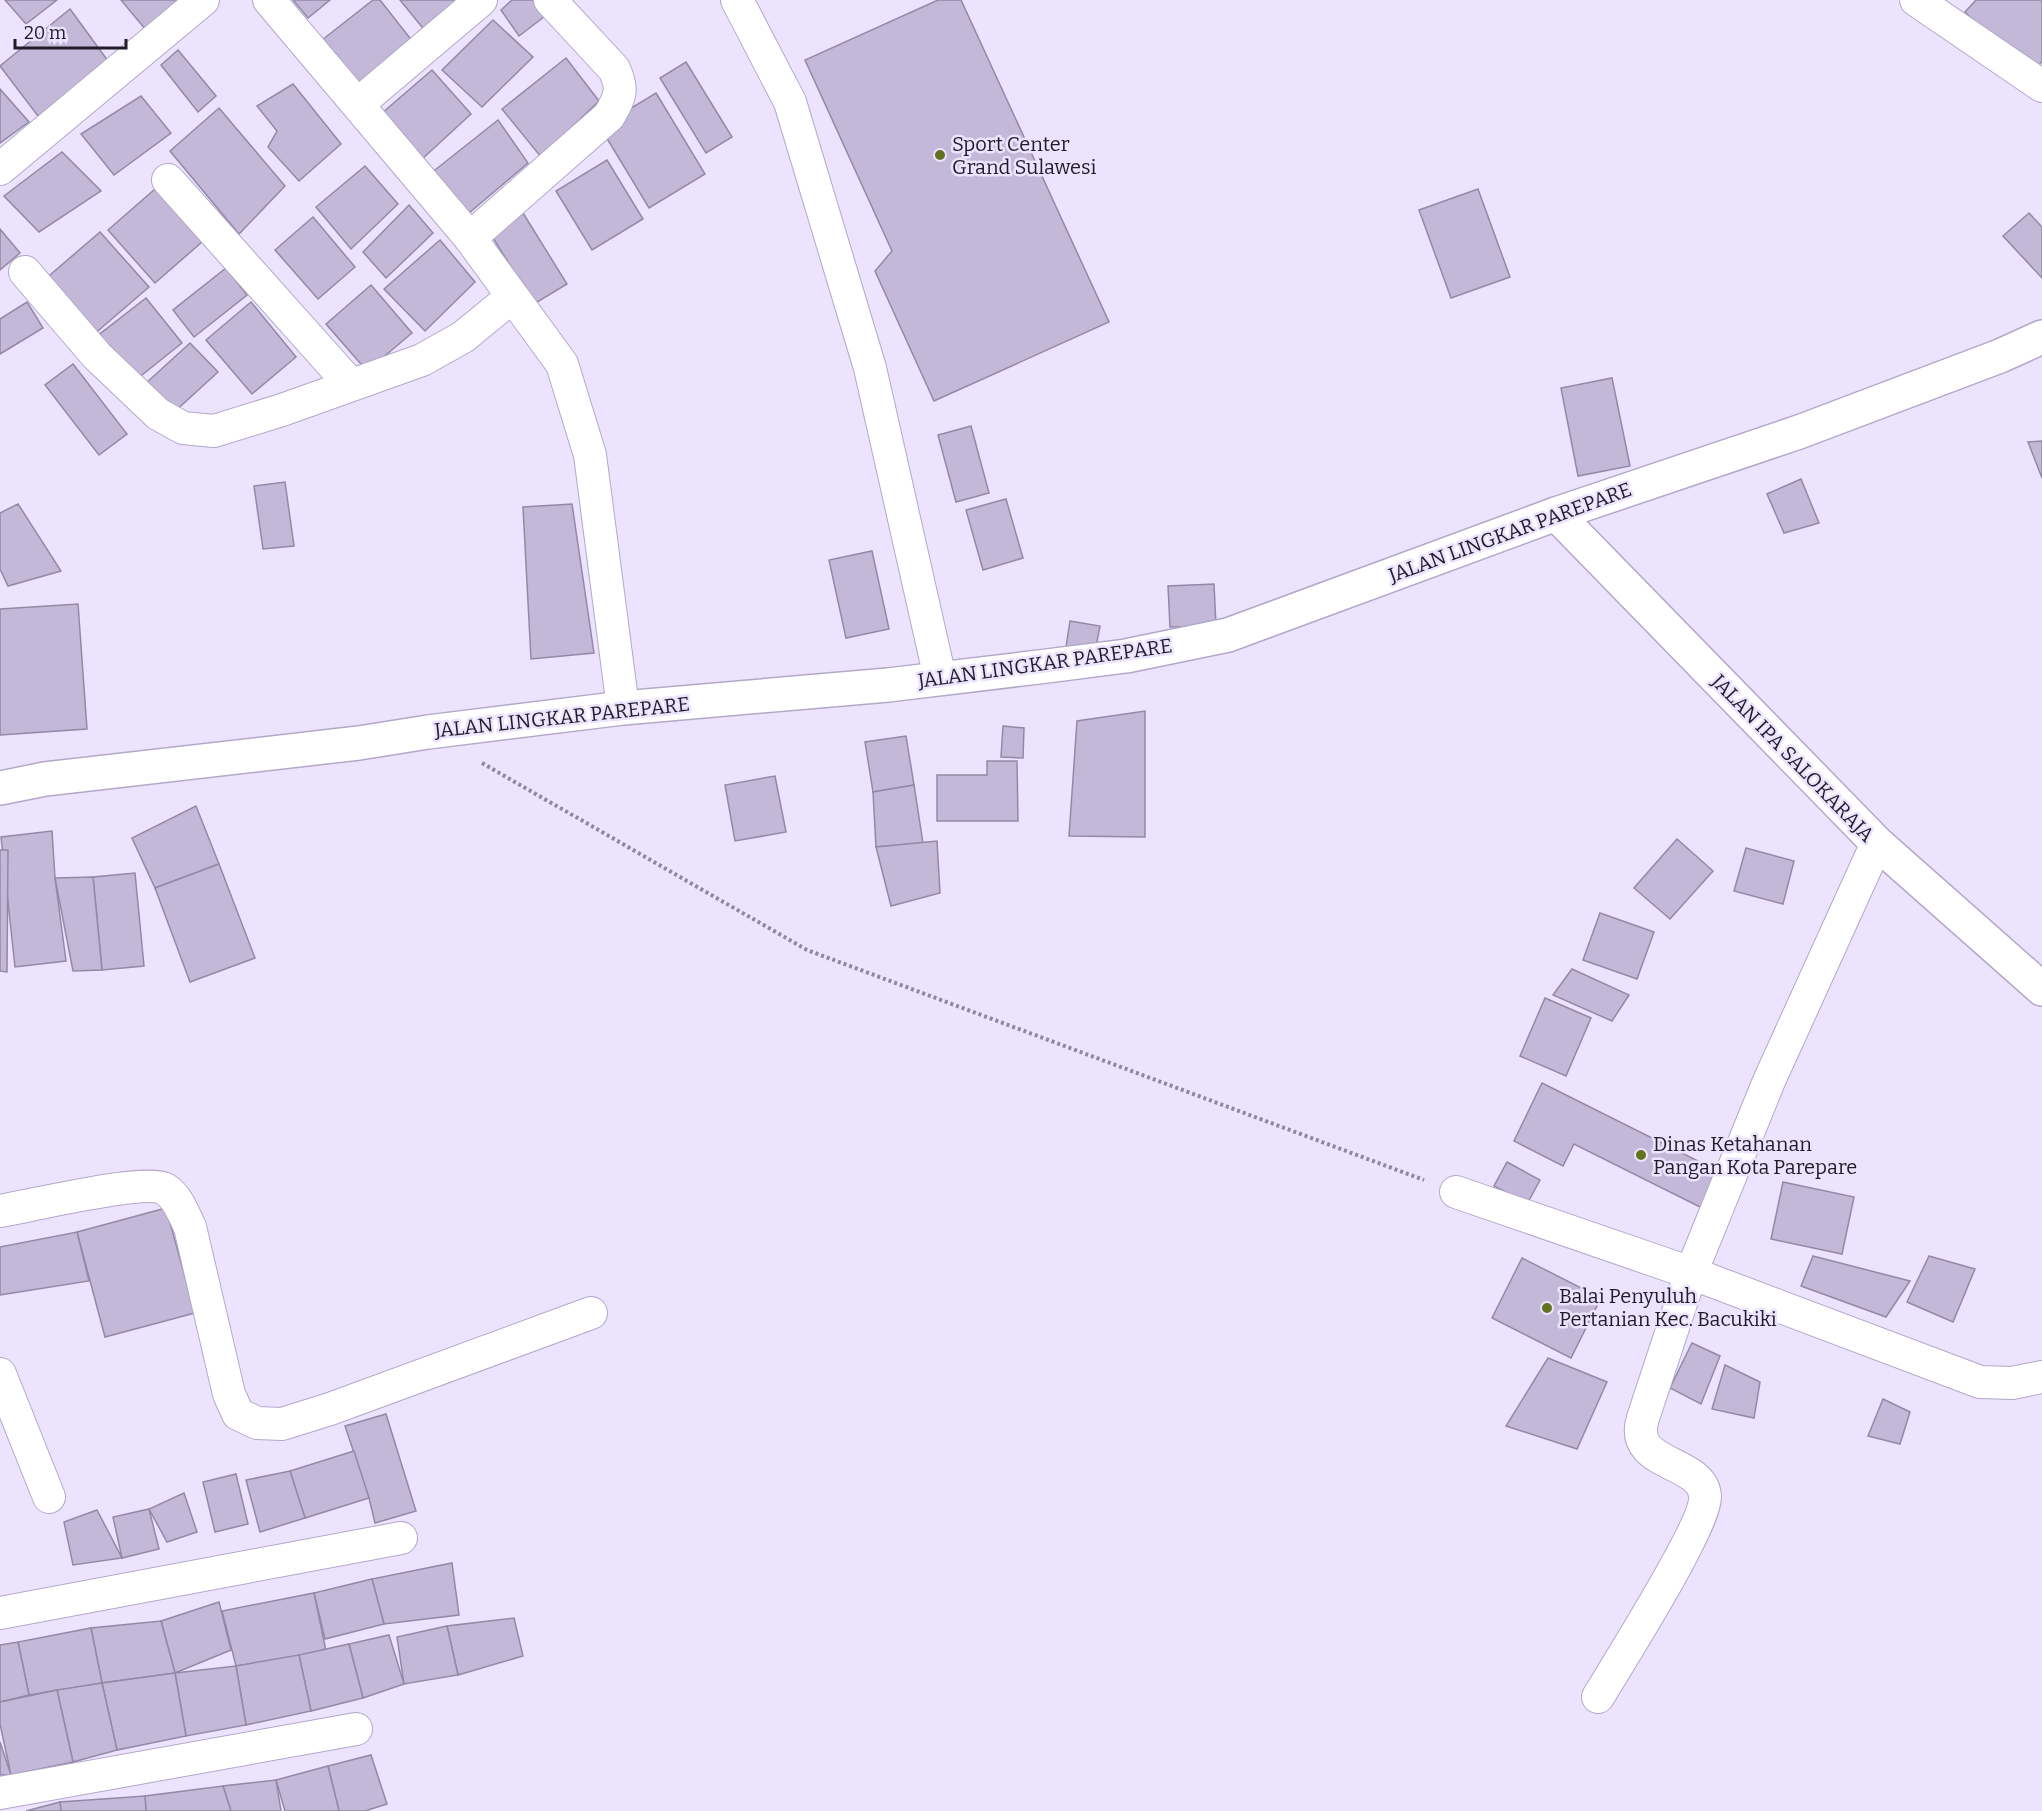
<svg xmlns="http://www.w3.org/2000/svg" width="2042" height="1811" font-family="Bitter,serif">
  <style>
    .building { fill: #c3b8d8; stroke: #9389a7; stroke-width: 1.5 }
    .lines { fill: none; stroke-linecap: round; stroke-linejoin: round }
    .street-casing { stroke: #b3a8c8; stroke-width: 34 }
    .secondary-casing { stroke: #b3a8c8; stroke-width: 36 }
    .highway-casing { stroke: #b3a8c8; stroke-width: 36 }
    .path { stroke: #8e889b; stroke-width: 4; stroke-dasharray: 3 3; stroke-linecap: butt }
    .street { stroke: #fff; stroke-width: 32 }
    .secondary { stroke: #fff; stroke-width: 33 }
    .highway { stroke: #fff; stroke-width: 33 }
    .poi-dot { fill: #63721f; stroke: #ece4fe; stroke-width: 2 }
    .labels { text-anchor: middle; stroke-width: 5; stroke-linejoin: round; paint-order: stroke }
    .poi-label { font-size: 20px; fill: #201c28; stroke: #ece4fe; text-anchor: start }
    .street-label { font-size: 20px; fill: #201c28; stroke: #ece4fe }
  </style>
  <rect width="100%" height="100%" fill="#ece4fe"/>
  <g class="building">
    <path d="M5,0H57L26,24Z"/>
    <path d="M121,0H185L146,30Z"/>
    <path d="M293,0H330L308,18Z"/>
    <path d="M373,0H380L413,42L359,86L322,40Z"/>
    <path d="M400,0H462L426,32Z"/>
    <path d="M512,0H543L553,10L519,36L501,10Z"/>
    <path d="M938,0H961L1109,322L934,401L875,271L892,251L805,60Z"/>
    <path d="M1976,0H2042V61L2030,78L1965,12Z"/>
    <path d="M70,9L108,61L41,120L0,66Z"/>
    <path d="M493,20L533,57L482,107L442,70Z"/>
    <path d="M178,50L216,96L198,112L161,65Z"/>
    <path d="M566,58L599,101L541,157L502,109Z"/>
    <path d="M686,62L732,137L706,153L660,78Z"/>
    <path d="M432,70L471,114L420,161L382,113Z"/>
    <path d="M293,84L341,144L299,181L268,147L277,131L257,106Z"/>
    <path d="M0,89L29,122L0,143Z"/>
    <path d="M656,93L705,174L649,208L600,127Z"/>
    <path d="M141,96L171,133L114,175L81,134Z"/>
    <path d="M219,108L285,186L239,234L170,151Z"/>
    <path d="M498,120L528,163L469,213L430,174Z"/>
    <path d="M62,152L101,191L39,232L4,196Z"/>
    <path d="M607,160L643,219L592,250L556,191Z"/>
    <path d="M365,166L398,204L351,249L316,207Z"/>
    <path d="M155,189L202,242L155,283L108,230Z"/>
    <path d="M1478,189L1510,277L1451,298L1419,210Z"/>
    <path d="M409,205L433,233L386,278L363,252Z"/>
    <path d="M523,213L567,284L534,304L490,233Z"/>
    <path d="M2029,213L2042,227V278L2003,236Z"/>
    <path d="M313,217L355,267L318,299L275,250Z"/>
    <path d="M0,229L20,253L0,270Z"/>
    <path d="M100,232L149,287L92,336L43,281Z"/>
    <path d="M440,240L475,282L425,331L384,289Z"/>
    <path d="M226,268L247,295L194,337L173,310Z"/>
    <path d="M371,285L412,333L367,371L326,324Z"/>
    <path d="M146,298L182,343L132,383L96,337Z"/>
    <path d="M27,302L43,328L0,354V319Z"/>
    <path d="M251,302L296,357L252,394L206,340Z"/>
    <path d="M190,343L218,372L171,415L144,385Z"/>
    <path d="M73,364L127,434L99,455L45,385Z"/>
    <path d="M1612,378L1630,466L1578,476L1561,388Z"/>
    <path d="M971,426L989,493L956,502L938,435Z"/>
    <path d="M2042,441V478L2028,442Z"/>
    <path d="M1801,479L1819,523L1784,533L1767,494Z"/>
    <path d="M285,482L294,546L263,549L254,486Z"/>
    <path d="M1006,499L1023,558L983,570L966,510Z"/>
    <path d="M18,504L61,571L8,586L0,569V513Z"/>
    <path d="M572,504L594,653L531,659L523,507Z"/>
    <path d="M872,551L889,629L846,638L829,560Z"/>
    <path d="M1214,584L1216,626L1170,627L1168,586Z"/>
    <path d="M78,604L87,729L0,735V609Z"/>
    <path d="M1070,621L1100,626L1095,652L1066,647Z"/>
    <path d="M1145,711V837L1069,836L1077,721Z"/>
    <path d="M1003,726L1024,728L1023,758L1001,757Z"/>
    <path d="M906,736L914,785L873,792L865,742Z"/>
    <path d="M987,761H1017L1018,821H937V775H987Z"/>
    <path d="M775,776L786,832L735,841L725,785Z"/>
    <path d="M914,785L923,843L876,847L873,792Z"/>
    <path d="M196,806L219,864L155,888L132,838Z"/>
    <path d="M52,831L55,878L66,961L15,967L1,837Z"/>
    <path d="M1677,839L1713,871L1670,919L1634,888Z"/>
    <path d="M937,841L940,893L891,906L876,847Z"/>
    <path d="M1746,848L1794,861L1783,904L1734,891Z"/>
    <path d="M0,850H8L7,972L0,971Z"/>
    <path d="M219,864L255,958L190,982L155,888Z"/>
    <path d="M135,873L144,966L102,970L93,877Z"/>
    <path d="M93,877L102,970L73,971L55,878Z"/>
    <path d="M1600,913L1654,932L1637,979L1583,960Z"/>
    <path d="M1572,969L1629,995L1612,1021L1553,995Z"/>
    <path d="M1545,998L1591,1018L1566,1076L1520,1056Z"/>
    <path d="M1542,1083L1722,1173L1704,1209L1574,1144L1563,1166L1514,1141Z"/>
    <path d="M1507,1162L1540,1180L1527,1204L1494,1186Z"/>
    <path d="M1783,1182L1854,1197L1842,1254L1771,1239Z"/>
    <path d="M166,1208L195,1313L105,1337L77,1232Z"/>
    <path d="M77,1232L89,1281L0,1295V1247Z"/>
    <path d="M1813,1256L1910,1281L1886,1317L1801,1286Z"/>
    <path d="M1929,1256L1975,1269L1953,1322L1907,1302Z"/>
    <path d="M1522,1258L1601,1298L1571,1358L1492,1318Z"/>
    <path d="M1692,1343L1720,1356L1701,1404L1670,1388Z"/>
    <path d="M1548,1358L1607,1382L1577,1449L1506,1426Z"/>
    <path d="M1725,1365L1760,1382L1754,1418L1712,1409Z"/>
    <path d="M1883,1399L1910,1412L1900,1444L1868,1436Z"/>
    <path d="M386,1414L416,1511L375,1523L369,1498L345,1426Z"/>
    <path d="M354,1451L369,1498L305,1518L290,1471Z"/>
    <path d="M290,1471L305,1518L260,1532L246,1480Z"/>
    <path d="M236,1474L248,1524L215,1532L203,1482Z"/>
    <path d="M184,1493L197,1532L167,1542L149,1509Z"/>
    <path d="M149,1509L159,1549L122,1558L113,1517Z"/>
    <path d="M97,1510L122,1558L73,1565L64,1522Z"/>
    <path d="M452,1563L459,1615L384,1624L372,1579Z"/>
    <path d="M372,1579L384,1624L325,1639L314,1593Z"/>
    <path d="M314,1593L326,1651L236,1666L222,1611Z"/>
    <path d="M219,1602L231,1650L175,1673L161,1621Z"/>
    <path d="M514,1618L523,1656L458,1675L447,1626Z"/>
    <path d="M161,1621L175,1673L102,1683L91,1628Z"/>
    <path d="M447,1626L458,1675L404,1684L397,1637Z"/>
    <path d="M91,1628L102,1683L29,1695L18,1642Z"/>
    <path d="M389,1635L404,1684L363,1698L349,1644Z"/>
    <path d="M18,1642L29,1695L0,1702V1645Z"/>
    <path d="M349,1644L363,1698L311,1711L299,1655Z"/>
    <path d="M299,1655L311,1711L246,1725L236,1666Z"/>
    <path d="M236,1666L246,1725L186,1736L175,1673Z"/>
    <path d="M175,1673L186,1736L117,1750L102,1683Z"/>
    <path d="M102,1683L117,1750L73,1762L57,1690Z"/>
    <path d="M57,1690L73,1762L11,1775L0,1724V1702Z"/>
    <path d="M0,1742L11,1775H0Z"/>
    <path d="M371,1755L387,1804L365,1811H339L328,1766Z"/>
    <path d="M328,1766L339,1811H285L276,1780Z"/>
    <path d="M276,1780L281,1811H231L223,1786Z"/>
    <path d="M223,1786L231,1811H146L145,1796Z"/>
    <path d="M145,1796L146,1811H61L60,1802Z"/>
    <path d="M60,1802L61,1811H26Z"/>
  </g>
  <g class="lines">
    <defs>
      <g id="street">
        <path d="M269,0L470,238L562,364L590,455L623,708"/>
        <path d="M737,0L790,102L870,368L940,678"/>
        <path d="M1916,0L2042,86"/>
        <path d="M358,104L481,0"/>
        <path d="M0,169L203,0"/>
        <path d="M168,180L350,384"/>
        <path d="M470,238L609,116C620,97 624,90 614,69L550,0"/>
        <path d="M25,272L97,356L158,414L183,428L214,431L282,410L422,360L463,337L512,297"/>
        <path d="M1456,1192L1691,1273L1980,1382L2012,1383L2042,1377"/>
        <path d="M0,1211C30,1206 144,1178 165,1189C178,1197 184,1215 190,1227L229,1394L238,1414L257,1423L282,1424L330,1409L591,1313"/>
        <path d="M0,1374L49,1497"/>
        <path d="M0,1613L401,1538"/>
        <path d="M1598,1697C1617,1665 1707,1524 1705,1496C1702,1459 1627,1467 1643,1418L1691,1273L1769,1081L1877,843"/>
        <path d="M0,1793L356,1729"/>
      </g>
      <path id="secondary" d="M1556,514L1877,843L2042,989"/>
      <path id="highway" d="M0,788L45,779L359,743L428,732L623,708L888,685L1039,667L1126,656L1228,635L1556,514L1799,432L2000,356L2042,337"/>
    </defs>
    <use href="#street" class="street-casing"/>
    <use href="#secondary" class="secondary-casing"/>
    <use href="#highway" class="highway-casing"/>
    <path class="path" d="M482,763L807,950L1424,1180"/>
    <use href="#street" class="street"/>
    <use href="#secondary" class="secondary"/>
    <use href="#highway" class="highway"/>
  </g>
  <g class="poi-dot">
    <circle cx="940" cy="155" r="6"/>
    <circle cx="1641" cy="1155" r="6"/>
    <circle cx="1547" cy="1308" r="6"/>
  </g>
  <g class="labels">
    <g class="poi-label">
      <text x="952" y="151">Sport Center<tspan x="952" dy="23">Grand Sulawesi</tspan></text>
      <text x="1653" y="1151">Dinas Ketahanan<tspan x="1653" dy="23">Pangan Kota Parepare</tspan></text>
      <text x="1559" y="1303">Balai Penyuluh<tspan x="1559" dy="23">Pertanian Kec. Bacukiki</tspan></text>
    </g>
    <g class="street-label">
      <text transform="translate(1510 532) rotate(-20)" y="7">JALAN LINGKAR PAREPARE</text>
      <text transform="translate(1045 663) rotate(-8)" y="7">JALAN LINGKAR PAREPARE</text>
      <text transform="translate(562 717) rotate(-6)" y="7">JALAN LINGKAR PAREPARE</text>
      <text transform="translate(1793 758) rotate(46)" y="7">JALAN IPA SALOKARAJA</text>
    </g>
  </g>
  <path d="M15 39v9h111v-9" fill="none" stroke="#201c28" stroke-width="3"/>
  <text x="24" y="39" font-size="18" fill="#201c28" stroke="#ece4fe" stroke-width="4.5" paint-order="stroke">20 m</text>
</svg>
